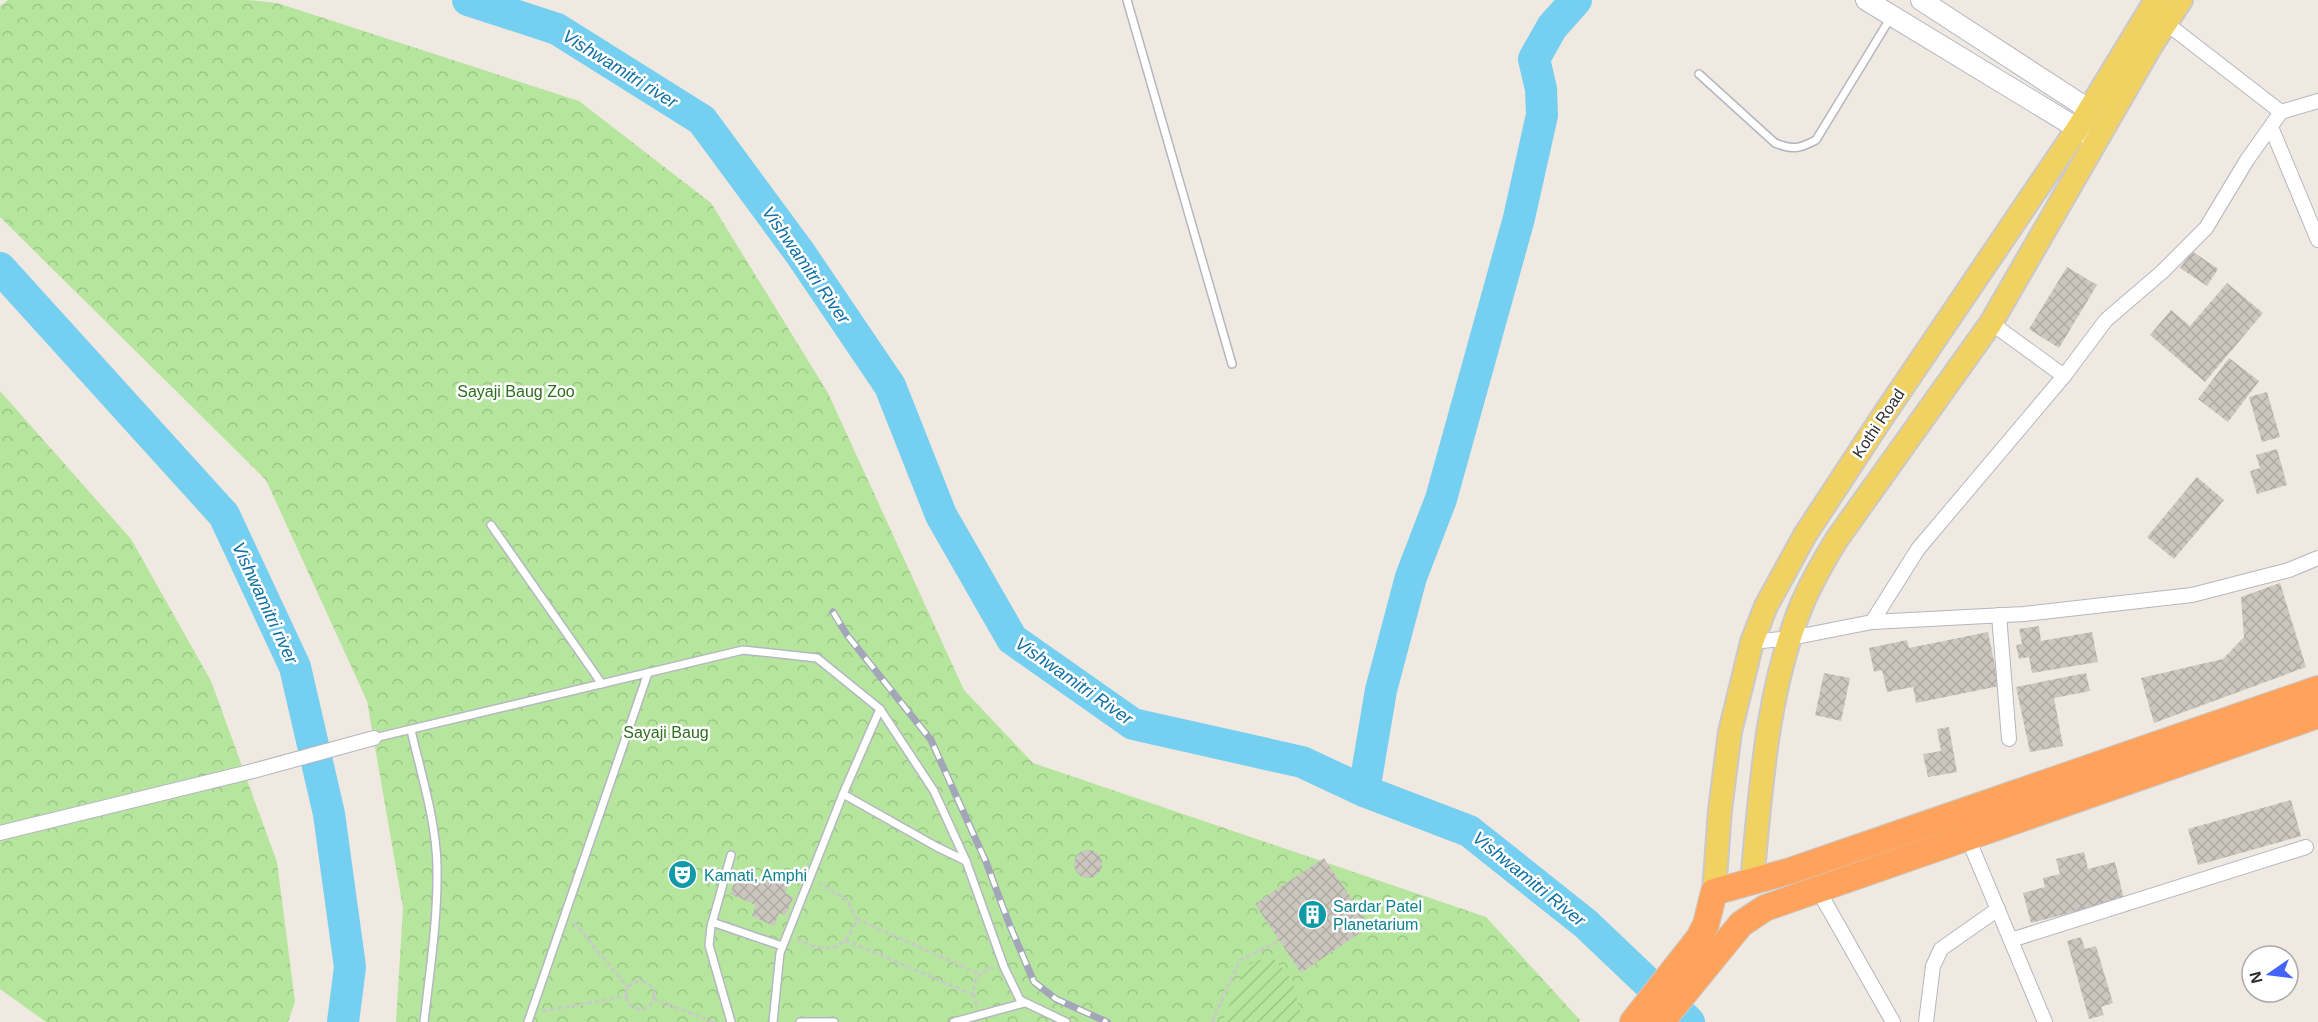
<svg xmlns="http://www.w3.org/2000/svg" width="2318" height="1022" font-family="Helvetica,sans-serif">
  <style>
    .park { fill: url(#park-crowns) }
    .garden { fill: url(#garden-furrows) }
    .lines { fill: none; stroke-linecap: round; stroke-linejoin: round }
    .river { stroke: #75cff0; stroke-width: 32 }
    .building { fill: url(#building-cross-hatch) }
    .lane-casing { stroke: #b4b7c1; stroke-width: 10 }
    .street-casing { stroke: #b4b7c1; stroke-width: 16 }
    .secondary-casing { stroke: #b4b7c1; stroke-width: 22 }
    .primary-casing { stroke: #c9c9c9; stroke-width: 26 }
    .highway-casing { stroke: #c9c9c9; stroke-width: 28 }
    .path { stroke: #c9c9c9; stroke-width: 3; stroke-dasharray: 4.5 3; stroke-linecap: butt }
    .lane { stroke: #fff; stroke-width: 7 }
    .street { stroke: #fff; stroke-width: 14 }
    .secondary { stroke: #fff; stroke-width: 20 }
    .primary { stroke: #f2d163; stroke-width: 22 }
    .highway { stroke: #ffa35c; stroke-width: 26 }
    .rail-casing { stroke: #a3a6b8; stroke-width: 7 }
    .rail { stroke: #fff; stroke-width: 4.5; stroke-dasharray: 14; stroke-linecap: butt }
    .labels { text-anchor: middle; stroke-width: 5; stroke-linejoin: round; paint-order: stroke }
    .park-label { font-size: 16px; fill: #2c6e1b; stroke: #fff }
    .street-label { font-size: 16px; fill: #2e2e2e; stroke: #fff }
    .culture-label { font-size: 16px; fill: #0d838f; stroke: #fff; text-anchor: start }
    .water-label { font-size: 18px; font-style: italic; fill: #0d6fa3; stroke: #fff }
  </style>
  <defs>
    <pattern id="park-crowns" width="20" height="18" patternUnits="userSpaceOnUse" patternTransform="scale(1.5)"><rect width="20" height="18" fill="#b6e59e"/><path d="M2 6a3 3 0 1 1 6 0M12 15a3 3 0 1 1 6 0" fill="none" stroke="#9dc588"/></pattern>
    <pattern id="garden-furrows" width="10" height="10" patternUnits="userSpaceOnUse" patternTransform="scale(1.5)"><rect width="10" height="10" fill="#b6e59e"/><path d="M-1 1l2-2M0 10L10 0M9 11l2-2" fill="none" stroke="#9dc588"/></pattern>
    <pattern id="building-cross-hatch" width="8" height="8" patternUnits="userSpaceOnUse" patternTransform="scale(1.5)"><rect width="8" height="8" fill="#cbc7bf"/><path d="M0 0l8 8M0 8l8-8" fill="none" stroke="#afaba4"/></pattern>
  </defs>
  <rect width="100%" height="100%" fill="#efe9e1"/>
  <g class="park">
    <path d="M8,0H248L277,3L579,101L711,203L828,393L964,690L1033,763L1486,917L1580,1020L1579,1022H396L403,908L367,701L266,480L0,217V6Z"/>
    <path d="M0,391L131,539L211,681L277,862L295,1002L288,1022H46L0,989Z"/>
  </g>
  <path class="garden" d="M1271,956L1292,979L1301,1016L1298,1022H1222L1247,965Z"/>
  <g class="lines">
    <g class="river">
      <path d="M468,0L557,29L702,120L800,253L890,386L941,515L1012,639L1133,724L1302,762L1364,791L1469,831L1586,924L1689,1022"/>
      <path d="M0,268L224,515L295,667L329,814L350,967L343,1022"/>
      <path d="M1364,791L1381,690L1411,577L1441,499L1519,218L1542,115L1541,89L1534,59L1552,27L1576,0"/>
    </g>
  </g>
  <g class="building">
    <path d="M2192,251L2218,269L2207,286L2180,268Z"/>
    <path d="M2067,267L2097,285L2059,348L2029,329Z"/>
    <path d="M2227,283L2263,313L2205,382L2150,335L2171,310L2190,326Z"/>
    <path d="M2229,358L2259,381L2228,422L2198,399Z"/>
    <path d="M2267,392L2280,437L2262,442L2249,397Z"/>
    <path d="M2277,449L2287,485L2257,494L2250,471L2260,468L2256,455Z"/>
    <path d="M2197,477L2224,500L2174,559L2147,537Z"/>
    <path d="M2280,583L2306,667L2154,723L2141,678L2223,659L2244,637L2241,597Z"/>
    <path d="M2039,626L2041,641L2092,632L2098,662L2032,673L2029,657L2019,659L2016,645L2022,644L2019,629Z"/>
    <path d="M1988,632L1999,686L1916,703L1913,687L1887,692L1882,670L1874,672L1869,648L1907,640L1909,648Z"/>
    <path d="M1824,673L1850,678L1841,721L1815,715Z"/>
    <path d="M2086,673L2090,691L2054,698L2063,746L2030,752L2016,687Z"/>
    <path d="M1949,727L1957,772L1928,777L1923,754L1941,751L1937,729Z"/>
    <path d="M2291,800L2301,836L2198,865L2188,829Z"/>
    <circle cx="1088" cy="864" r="14"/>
    <path d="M2084,852L2088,869L2115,862L2124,899L2031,923L2023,893L2045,887L2043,878L2060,874L2056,859Z"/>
    <path d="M1324,858L1370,926L1301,973L1255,904Z"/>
    <path d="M768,872L790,881L785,893L793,897L786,915L779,913L774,926L752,916L756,905L730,894L737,874L763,884Z"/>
    <path d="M2081,937L2085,949L2096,946L2113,1003L2101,1007L2104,1015L2089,1019L2067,941Z"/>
  </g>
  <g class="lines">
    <defs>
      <g id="lane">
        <path d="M1127,0L1232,364"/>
        <path d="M1699,74L1775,143C1793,150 1799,149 1816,140L1891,17"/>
        <path d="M491,525L602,684"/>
        <path d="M411,730C421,774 436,820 437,866C438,918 430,970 424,1022"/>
        <path d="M374,738L743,650L817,658L880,709L934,791L966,861L1004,967L1020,1000L1066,1022"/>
        <path d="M843,794L937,847L966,861"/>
        <path d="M731,855L711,927L709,945L731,1022"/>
        <path d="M712,922L782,946"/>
        <path d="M528,1022L648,673"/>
        <path d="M773,1022L780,953L843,794L880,709"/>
        <path d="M800,1022H834"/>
        <path d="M954,1022L1024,1003"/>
      </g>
      <g id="street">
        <path d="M2166,23L2281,112"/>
        <path d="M2271,127L2318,240"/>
        <path d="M1991,323L2064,376L2106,320L2162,272L2206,228L2247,160L2281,112L2318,101"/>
        <path d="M1999,615L2009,739"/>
        <path d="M1872,622L1918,549L2064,376"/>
        <path d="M1752,642L1791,638L1872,622L2024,614L2192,595L2289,570L2318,558"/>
        <path d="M0,833L249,772L374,738"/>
        <path d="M1967,836L2045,1022"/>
        <path d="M1817,888L1893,1022"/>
        <path d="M2011,940L2306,847"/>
        <path d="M1926,1022L1933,966L1941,949L1998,909"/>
      </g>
      <g id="secondary">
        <path d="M1866,0L2090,136"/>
        <path d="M1921,0L2102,118"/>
      </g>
      <g id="primary">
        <path d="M1752,882C1761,789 1766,692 1802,604C1812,581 1824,560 1837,539L1991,323L2152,44L2181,0"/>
        <path d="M1714,892L1720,810L1730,732L1752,642L1766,606L1805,535L1881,419L2078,128L2156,0"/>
      </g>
      <g id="highway">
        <path d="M1633,1022L1699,938L1706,924L1714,892L1790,871L2318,689"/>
        <path d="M1661,1022L1741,924L1765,908L2318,715"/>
      </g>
    </defs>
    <use href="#lane" class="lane-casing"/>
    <use href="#street" class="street-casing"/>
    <use href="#secondary" class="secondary-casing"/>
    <use href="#primary" class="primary-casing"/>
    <use href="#highway" class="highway-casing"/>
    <g class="path">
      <path d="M857,919L979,974"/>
      <path d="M574,922L628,988"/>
      <path d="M797,939C827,954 844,953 857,919L847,900L820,883"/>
      <path d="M845,940L974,995"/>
      <circle cx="640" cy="995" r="14"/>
      <path d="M653,999L714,1022"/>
      <path d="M977,1005C969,990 975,971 993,968"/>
      <path d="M543,1011L627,996"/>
      <path d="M1212,1022L1240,960L1280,941"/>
    </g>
    <use href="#lane" class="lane"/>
    <use href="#street" class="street"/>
    <use href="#secondary" class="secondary"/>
    <use href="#primary" class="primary"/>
    <use href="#highway" class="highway"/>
    <defs>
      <path id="rail" d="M833,612L847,635L931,740L986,862L1010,926L1034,982L1056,999L1107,1022"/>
    </defs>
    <use href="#rail" class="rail-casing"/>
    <use href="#rail" class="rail"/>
  </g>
  <defs>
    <symbol id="theatre-disc" viewBox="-11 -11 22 22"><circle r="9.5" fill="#0f9aa8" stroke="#fff"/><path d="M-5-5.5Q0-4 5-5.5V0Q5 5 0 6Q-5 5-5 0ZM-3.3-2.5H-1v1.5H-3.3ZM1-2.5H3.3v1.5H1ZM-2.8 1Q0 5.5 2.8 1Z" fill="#fff"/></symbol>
    <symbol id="building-disc" viewBox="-11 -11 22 22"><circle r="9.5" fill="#0f9aa8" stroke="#fff"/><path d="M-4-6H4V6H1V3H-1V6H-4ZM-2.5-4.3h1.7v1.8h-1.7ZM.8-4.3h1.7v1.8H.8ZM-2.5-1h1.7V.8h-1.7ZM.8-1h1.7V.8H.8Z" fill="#fff"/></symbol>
  </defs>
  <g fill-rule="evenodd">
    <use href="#theatre-disc" x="666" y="858" width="33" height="33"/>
    <use href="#building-disc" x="1296" y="898" width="33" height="33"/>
  </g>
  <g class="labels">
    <g class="park-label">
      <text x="516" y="397">Sayaji Baug Zoo</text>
      <text x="666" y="738">Sayaji Baug</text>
    </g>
    <g class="street-label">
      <text transform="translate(1878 423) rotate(-56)" y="6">Kothi Road</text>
    </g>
    <g class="culture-label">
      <text x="704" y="881">Kamati, Amphi</text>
      <text x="1333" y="912">Sardar Patel<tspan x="1333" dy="18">Planetarium</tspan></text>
    </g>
    <g class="water-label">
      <text transform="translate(620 69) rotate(32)" y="6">Vishwamitri river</text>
      <text transform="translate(806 265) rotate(55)" y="6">Vishwamitri River</text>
      <text transform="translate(265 603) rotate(65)" y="6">Vishwamitri river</text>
      <text transform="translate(1074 681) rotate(35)" y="6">Vishwamitri River</text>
      <text transform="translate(1529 879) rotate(39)" y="6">Vishwamitri River</text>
    </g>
  </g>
  <g transform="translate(2270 974) rotate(256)"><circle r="28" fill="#ffffff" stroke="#ababab" stroke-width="1.5"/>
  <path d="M0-4.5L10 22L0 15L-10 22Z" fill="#4264fb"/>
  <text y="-9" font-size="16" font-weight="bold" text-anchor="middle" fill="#2e2e2e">N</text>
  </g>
</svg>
